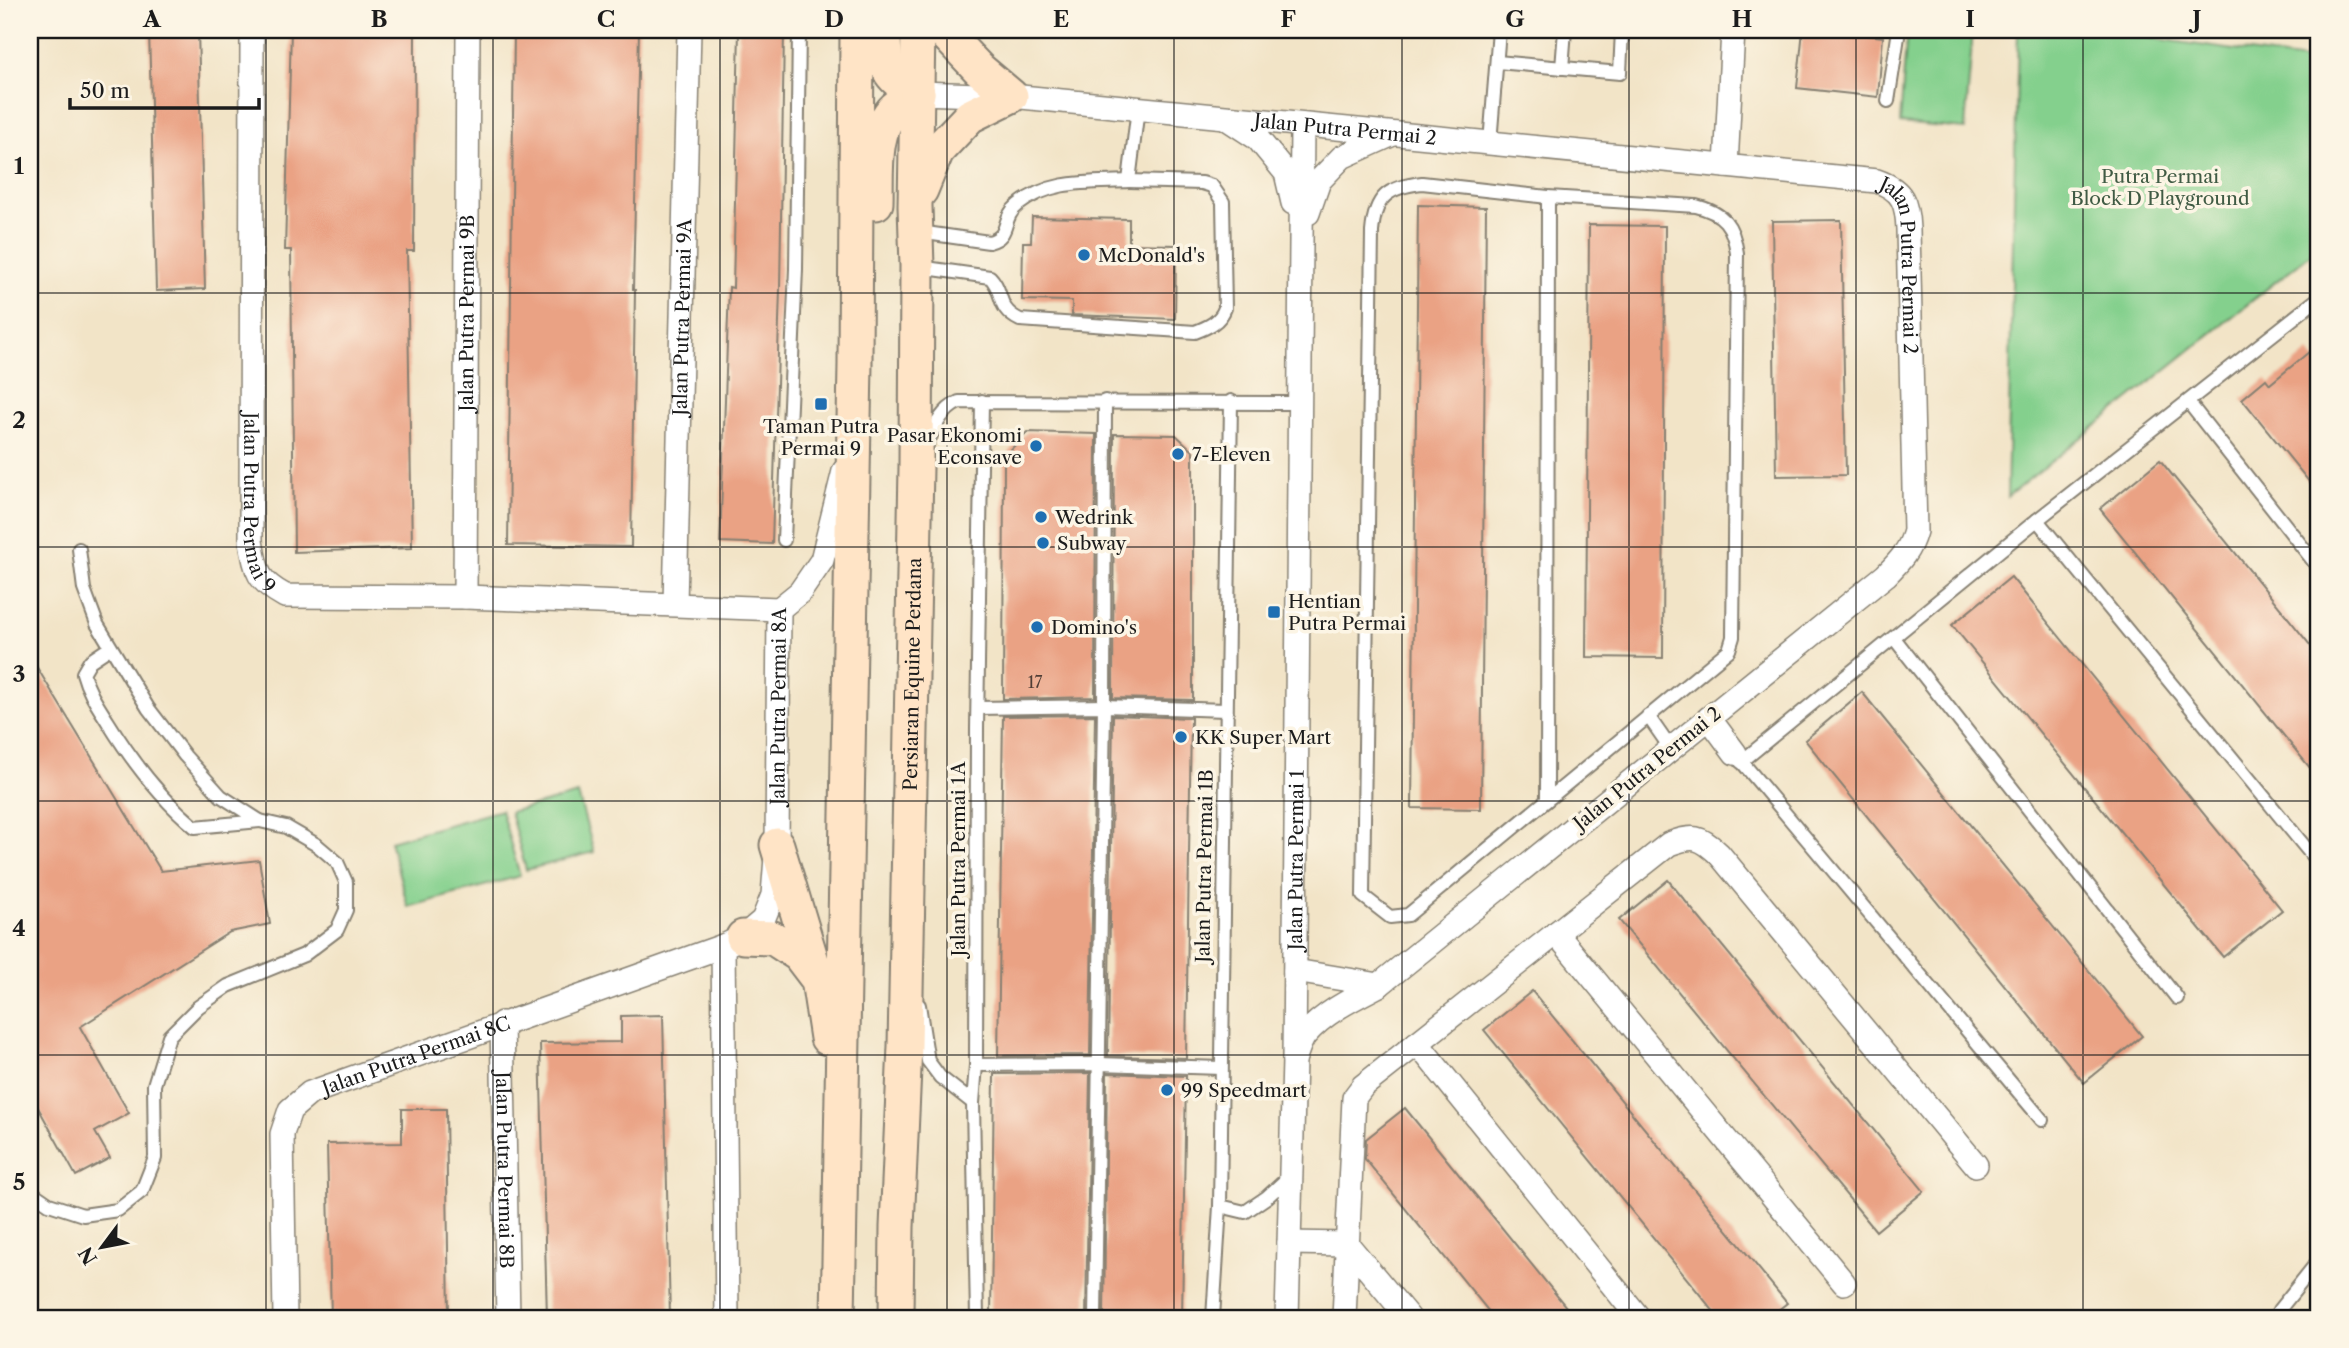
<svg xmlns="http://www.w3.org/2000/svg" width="2349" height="1348" font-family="'Libre Caslon Text',serif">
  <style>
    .green { fill: #84d08d; stroke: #507654; stroke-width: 2 }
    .building { fill: #eaa284 }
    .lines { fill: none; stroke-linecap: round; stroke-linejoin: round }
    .lane-casing { stroke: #878072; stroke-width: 16 }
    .street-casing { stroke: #878072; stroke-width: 26 }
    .secondary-casing { stroke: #878072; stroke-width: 37 }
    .lane { stroke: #fff; stroke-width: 12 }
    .street { stroke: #fff; stroke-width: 23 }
    .secondary { stroke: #ffe4c6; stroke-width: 33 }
    .grid { fill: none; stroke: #1c1c1c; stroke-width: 2; stroke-opacity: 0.55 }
    .poi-dot { fill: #1f6fb2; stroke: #fcf5e5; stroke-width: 2.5 }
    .labels { text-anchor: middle; stroke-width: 7; stroke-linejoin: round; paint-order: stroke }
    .number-label { font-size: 16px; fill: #503e36 }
    .street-label { font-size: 19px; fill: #1c1c1c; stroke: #fcf5e5 }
    .park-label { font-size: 19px; fill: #405b44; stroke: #fcf5e5 }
    .poi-label { font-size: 19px; fill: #1c1c1c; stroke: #fcf5e5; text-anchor: start }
    .neatline { fill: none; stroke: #1c1c1c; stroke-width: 2.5 }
    .grid-label { font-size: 23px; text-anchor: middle; font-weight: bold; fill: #1c1c1c }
  </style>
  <rect width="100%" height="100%" fill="#fcf5e5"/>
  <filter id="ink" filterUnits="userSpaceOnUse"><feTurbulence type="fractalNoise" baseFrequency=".0143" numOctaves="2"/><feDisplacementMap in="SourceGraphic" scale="14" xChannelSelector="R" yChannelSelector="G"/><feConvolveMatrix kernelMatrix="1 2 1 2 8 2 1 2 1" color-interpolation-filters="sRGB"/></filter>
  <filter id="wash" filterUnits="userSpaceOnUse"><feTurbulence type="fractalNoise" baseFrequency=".00686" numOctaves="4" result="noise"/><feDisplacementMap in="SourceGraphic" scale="28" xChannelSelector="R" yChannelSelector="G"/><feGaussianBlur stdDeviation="1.57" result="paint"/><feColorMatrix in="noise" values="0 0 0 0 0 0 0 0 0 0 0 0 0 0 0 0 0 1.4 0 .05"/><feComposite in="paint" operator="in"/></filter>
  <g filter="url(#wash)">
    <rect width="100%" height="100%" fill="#f2e4c7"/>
    <g class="green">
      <path d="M1907,30H1973L1965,129L1900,123Z"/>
      <path d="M2018,30H2094L2319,62V247L2007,497Z"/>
      <path d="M578,794L594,852L526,870L510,812Z"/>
      <path d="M501,810L520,876L408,907L390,841Z"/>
    </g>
    <g id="blocks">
      <g class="building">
        <path d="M149,30H198L205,289L156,291Z"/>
        <path d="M291,30H415L414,251H407L412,548L294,552L291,250H285Z"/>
        <path d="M514,30H639L633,290H635L631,547L508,545Z"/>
        <path d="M739,30H784L780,289L772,544L720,542L729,287L733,288Z"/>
        <path d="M1803,30H1859L1858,34L1883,37L1878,97L1797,88Z"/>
        <path d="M1418,205L1486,207L1481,809L1412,808Z"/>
        <path d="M1032,217L1129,219V244L1176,245L1175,319L1072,315V301L1022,300L1023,242H1031Z"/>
        <path d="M1841,220L1846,475L1776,476L1772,221Z"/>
        <path d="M1589,225L1665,226L1663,658L1586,657Z"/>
        <path d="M2309,352L2319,365V494L2242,399L2266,379L2270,384Z"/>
        <path d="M1027,432L1096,434L1095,697L1003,699L1004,457Z"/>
        <path d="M1114,434L1176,435L1193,451V700L1113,698Z"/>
        <path d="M2160,460L2319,656V779L2100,509Z"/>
        <path d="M2011,577L2282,910L2223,957L1952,625Z"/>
        <path d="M30,656L161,871L259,860L270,924L230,932L80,1027L129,1113L95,1132L110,1158L76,1176L30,1093Z"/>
        <path d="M1862,692L2142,1036L2084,1083L1805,740Z"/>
        <path d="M1095,715L1090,1055L998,1056L1003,716Z"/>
        <path d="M1113,715L1191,718L1186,1058L1108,1056Z"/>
        <path d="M1668,880L1924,1191L1876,1231L1619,920Z"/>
        <path d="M1532,991L1787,1303L1768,1318H1719L1484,1030Z"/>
        <path d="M663,1015L670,1318H547L540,1043L621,1042V1016Z"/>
        <path d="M1090,1073L1086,1318H991L994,1074Z"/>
        <path d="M1107,1073L1186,1076L1182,1318H1104Z"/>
        <path d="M1405,1108L1575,1318H1494L1365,1159L1366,1139Z"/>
        <path d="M402,1109H446L449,1318H331L327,1144L402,1143Z"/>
      </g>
    </g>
  </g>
  <g filter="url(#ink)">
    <use href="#blocks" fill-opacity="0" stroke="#878072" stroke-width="2"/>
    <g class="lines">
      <defs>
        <g id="lane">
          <path d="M1497,62L1620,73L1622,30"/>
          <path d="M1562,68L1565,30"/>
          <path d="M1888,101L1899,30"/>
          <path d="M1490,143L1499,30"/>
          <path d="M1422,183L1548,197L1696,206C1724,213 1733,225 1737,253L1733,637L1729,650L1408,915L1390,917L1363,896L1372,232C1375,197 1387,187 1422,183Z"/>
          <path d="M919,232L989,242C1012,236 1000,219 1018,205C1051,179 1089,183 1129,181"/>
          <path d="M919,267L990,277C1005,292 995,308 1020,320L1195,332C1208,327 1220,322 1225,308L1223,202L1212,186L1202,183L1129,181L1138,108"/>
          <path d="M2189,403L2319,568"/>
          <path d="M925,448C934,429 940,411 959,402L1300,403"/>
          <path d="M2037,520L2319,864"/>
          <path d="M784,540L796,269L799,30"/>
          <path d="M79,549L84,589L97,624L148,708L185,756L221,796L260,821L195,827C160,798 132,761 108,722C98,706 88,692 83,673L90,661L111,647"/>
          <path d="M1894,638L2177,998"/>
          <path d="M978,708L1104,706L1226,710"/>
          <path d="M1648,716L1671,749"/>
          <path d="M1737,756L2042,1120"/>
          <path d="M1741,762L2037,520L2319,298"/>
          <path d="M1547,800L1548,197"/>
          <path d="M919,1005L928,1061L940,1077L973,1103"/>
          <path d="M976,1065L1099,1064L1221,1068"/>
          <path d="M30,1191L49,1204L83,1215L118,1210L142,1191L155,1158L154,1085L169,1036L198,1007L228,986L304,955L337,930L346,910V882L337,862L317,845L286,827L260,821"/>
          <path d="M1220,1206L1245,1212L1267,1197L1290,1176"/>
          <path d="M977,1318L973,1103L976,1065L977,729L982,401"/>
          <path d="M1095,1318L1104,706L1105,401"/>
          <path d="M1213,1318L1220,1206L1231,401"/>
          <path d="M2275,1318L2279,1310L2319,1260"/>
        </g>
        <g id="street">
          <path id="s1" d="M252,30L251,541C256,571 257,581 285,596L465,597L779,609"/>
          <path id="s2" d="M918,93L1011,96L1877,181C1903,190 1907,203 1908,229L1915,531C1910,550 1900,561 1886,575L1379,985C1354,998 1323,1013 1305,1035C1300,1041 1297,1052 1294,1060"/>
          <path d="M1229,120L1258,139L1286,173L1293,203"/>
          <path d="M1726,166L1733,30"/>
          <path d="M1308,213L1319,181L1342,157L1393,134"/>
          <path id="s3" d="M465,597L468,30"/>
          <path id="s4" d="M675,604L689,30"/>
          <path d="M779,609L800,592L822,560L844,471"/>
          <path d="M1709,718L1735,753"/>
          <path d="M1556,933L1844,1283"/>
          <path d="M723,946L727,1318"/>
          <path d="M1295,971L1379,985"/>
          <path id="s5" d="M502,1023L508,1318"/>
          <path d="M1417,1043L1639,1318"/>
          <path d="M1289,1243L1347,1244L1409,1318"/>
          <path id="s6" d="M285,1318L282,1134L290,1110L310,1093L723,946L743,937L763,920L773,895L777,845L779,609"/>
          <path id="s7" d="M1287,1318L1294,1060L1302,125"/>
          <path d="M1344,1318L1354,1098L1363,1086L1669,844C1693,835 1700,836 1719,854L1976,1165"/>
        </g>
        <g id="secondary">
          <path d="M884,30C884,65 884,77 918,93"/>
          <path d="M921,190L937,151L970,116L1011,96L979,69L942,30"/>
          <path d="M876,203C877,175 872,130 895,108C901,102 910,98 918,93"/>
          <path d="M777,845L815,971"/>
          <path d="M743,937L773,938L799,955L818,980L827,1038"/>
          <path d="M838,1318L855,364L857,30"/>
          <path id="s8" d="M896,1318L897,1227L905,1046L916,467L917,266L915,206L918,30"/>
        </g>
      </defs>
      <use href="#lane" class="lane-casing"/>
      <use href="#street" class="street-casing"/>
      <use href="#secondary" class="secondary-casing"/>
      <use href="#lane" class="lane"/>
      <use href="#street" class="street"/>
      <use href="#secondary" class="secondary"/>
    </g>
  </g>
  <path class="grid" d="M266,30V1318M493,30V1318M720,30V1318M947,30V1318M1174,30V1318M1402,30V1318M1629,30V1318M1856,30V1318M2083,30V1318M30,293H2319M30,547H2319M30,801H2319M30,1055H2319"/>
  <g class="poi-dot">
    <circle cx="1084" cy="255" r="7"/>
    <rect x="814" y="397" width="14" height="14" rx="3.5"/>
    <circle cx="1036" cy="446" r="7"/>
    <circle cx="1178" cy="454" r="7"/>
    <circle cx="1041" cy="517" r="7"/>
    <circle cx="1043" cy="543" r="7"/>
    <rect x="1267" y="605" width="14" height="14" rx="3.5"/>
    <circle cx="1037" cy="627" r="7"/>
    <circle cx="1181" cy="737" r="7"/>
    <circle cx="1167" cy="1090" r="7"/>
  </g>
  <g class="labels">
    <g class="number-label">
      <text x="1035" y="688">17</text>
    </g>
    <g class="street-label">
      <text dy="7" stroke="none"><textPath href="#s2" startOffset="429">Jalan Putra Permai 2</textPath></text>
      <text dy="7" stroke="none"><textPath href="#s2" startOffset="1059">Jalan Putra Permai 2</textPath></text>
      <text dy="7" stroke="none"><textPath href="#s3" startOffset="284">Jalan Putra Permai 9B</textPath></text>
      <text dy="7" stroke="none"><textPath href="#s4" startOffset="287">Jalan Putra Permai 9A</textPath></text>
      <text dy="7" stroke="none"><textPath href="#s1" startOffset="474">Jalan Putra Permai 9</textPath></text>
      <text dy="7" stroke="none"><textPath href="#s8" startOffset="644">Persiaran Equine Perdana</textPath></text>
      <text dy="7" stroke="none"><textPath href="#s6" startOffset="938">Jalan Putra Permai 8A</textPath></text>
      <text transform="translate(1647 768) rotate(-39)" y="7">Jalan Putra Permai 2</text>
      <text transform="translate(958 859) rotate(-90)" y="7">Jalan Putra Permai 1A</text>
      <text dy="7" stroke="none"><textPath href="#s7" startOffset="458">Jalan Putra Permai 1</textPath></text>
      <text transform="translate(1204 866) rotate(-89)" y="7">Jalan Putra Permai 1B</text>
      <text dy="7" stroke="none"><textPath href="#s6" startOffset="348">Jalan Putra Permai 8C</textPath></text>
      <text dy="7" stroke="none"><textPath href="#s5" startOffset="147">Jalan Putra Permai 8B</textPath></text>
    </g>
    <g class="park-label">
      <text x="2160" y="183">Putra Permai<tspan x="2160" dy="22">Block D Playground</tspan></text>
    </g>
    <g class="poi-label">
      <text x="1098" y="262">McDonald's</text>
      <text x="821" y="433" text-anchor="middle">Taman Putra<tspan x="821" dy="22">Permai 9</tspan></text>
      <text x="1022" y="442" text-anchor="end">Pasar Ekonomi<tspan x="1022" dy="22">Econsave</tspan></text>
      <text x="1192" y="461">7-Eleven</text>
      <text x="1055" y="524">Wedrink</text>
      <text x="1057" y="550">Subway</text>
      <text x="1288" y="608">Hentian<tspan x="1288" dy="22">Putra Permai</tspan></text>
      <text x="1051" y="634">Domino's</text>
      <text x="1195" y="744">KK Super Mart</text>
      <text x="1181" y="1097">99 Speedmart</text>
    </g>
  </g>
  <rect width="2349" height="1348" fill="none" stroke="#fcf5e5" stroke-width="77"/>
  <g transform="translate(102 1247) rotate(238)" stroke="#fcf5e5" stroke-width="5" paint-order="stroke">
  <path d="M0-5L12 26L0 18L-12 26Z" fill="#1c1c1c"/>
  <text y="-10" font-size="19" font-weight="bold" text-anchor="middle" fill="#1c1c1c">N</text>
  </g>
  <path d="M70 98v10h189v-10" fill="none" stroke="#1c1c1c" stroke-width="3.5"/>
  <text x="80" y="98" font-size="21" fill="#1c1c1c" stroke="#fcf5e5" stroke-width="5" paint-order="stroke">50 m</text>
  <rect x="38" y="38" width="2272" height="1272" class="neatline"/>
  <g class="grid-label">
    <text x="152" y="27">A</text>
    <text x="379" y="27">B</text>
    <text x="606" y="27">C</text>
    <text x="834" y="27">D</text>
    <text x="1061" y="27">E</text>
    <text x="1288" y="27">F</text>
    <text x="1515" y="27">G</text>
    <text x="1742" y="27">H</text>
    <text x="1970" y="27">I</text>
    <text x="2197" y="27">J</text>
    <text x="19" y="174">1</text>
    <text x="19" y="428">2</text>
    <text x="19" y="682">3</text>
    <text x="19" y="936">4</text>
    <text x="19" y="1190">5</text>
  </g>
</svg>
